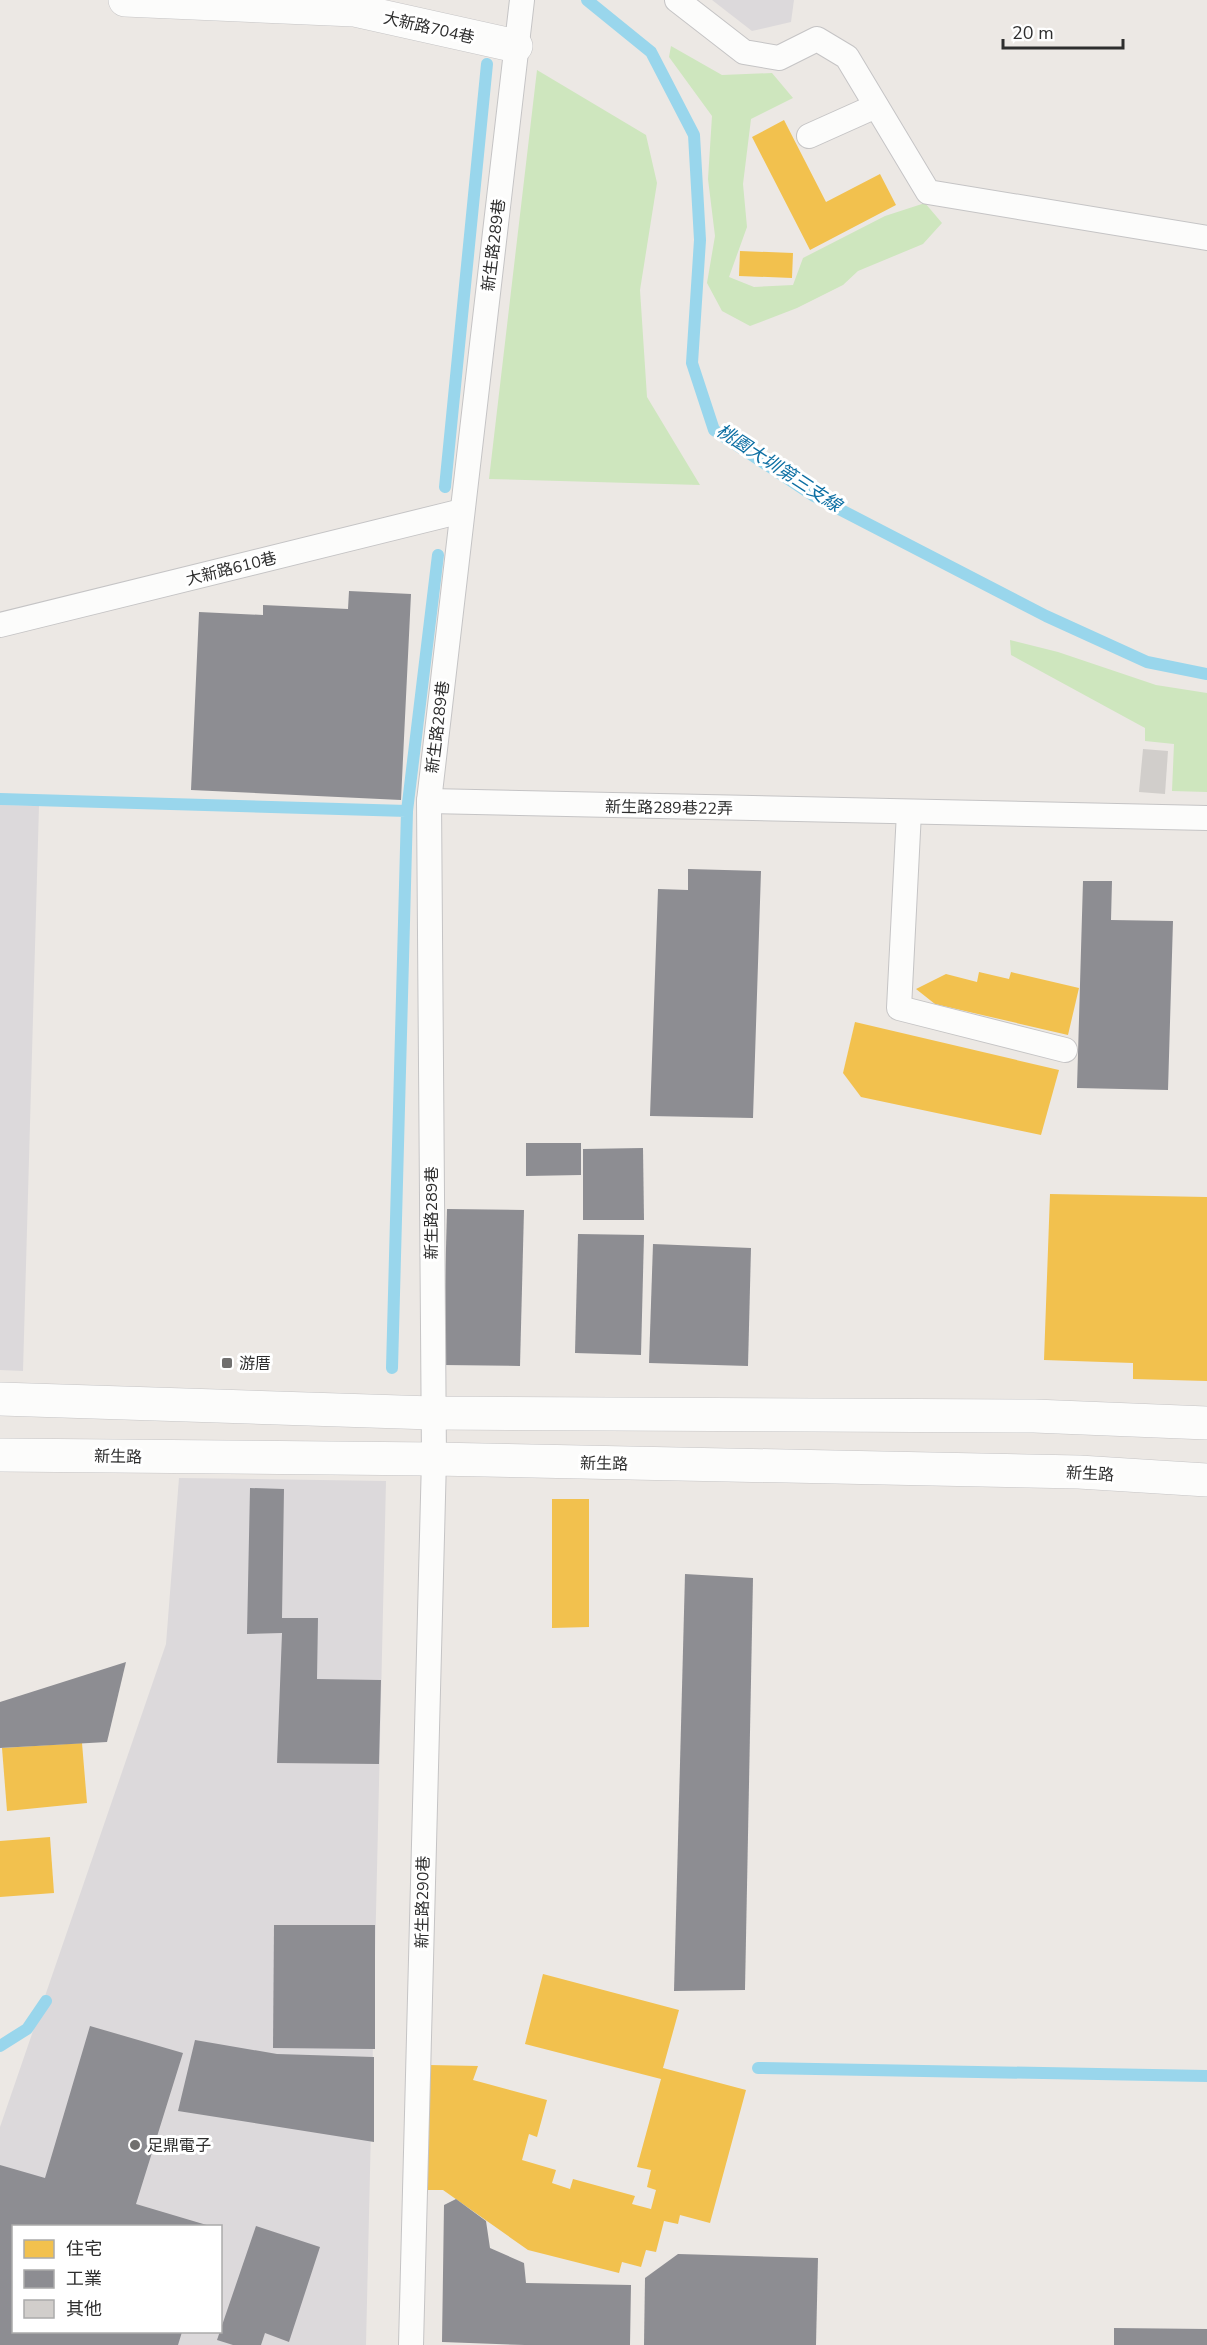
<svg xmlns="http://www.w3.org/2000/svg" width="1207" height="2345" font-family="'Nunito Sans','Noto Sans TC',sans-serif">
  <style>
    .industrial { fill: #dcd9db; fill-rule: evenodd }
    .green { fill: #cee6be }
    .homes { fill: #f2c14e }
    .industry { fill: #8d8d92 }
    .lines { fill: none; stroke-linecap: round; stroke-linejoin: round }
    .stream { stroke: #99d6ec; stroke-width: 12 }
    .building { fill: #d1cecb }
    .service-casing { stroke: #c5c4c5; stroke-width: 26 }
    .minor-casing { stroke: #c5c4c5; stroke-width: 34 }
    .secondary-casing { stroke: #c5c4c5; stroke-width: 34 }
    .service { stroke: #fcfcfb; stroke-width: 24 }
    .minor { stroke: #fcfcfb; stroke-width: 33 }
    .secondary { stroke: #fcfcfb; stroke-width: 33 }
    .poi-dot { fill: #706f6e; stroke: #fff; stroke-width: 2 }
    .labels { text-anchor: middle; stroke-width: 6; stroke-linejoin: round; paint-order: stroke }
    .street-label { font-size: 16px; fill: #2e2e2e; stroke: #fff }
    .poi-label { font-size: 16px; fill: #2e2e2e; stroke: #fff; text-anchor: start }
    .water-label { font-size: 18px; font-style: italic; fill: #0d6fa3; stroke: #fff }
  </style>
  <rect width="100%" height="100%" fill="#ece8e4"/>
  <g class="industrial">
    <path d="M712,0H794L791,22L752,31Z"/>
    <path d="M0,805L39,806L23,1371L0,1370Z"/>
    <path d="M179,1478L386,1481L366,2345H0V2127L166,1644ZM14,2226H220V2332H14Z"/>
  </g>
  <g class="green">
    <path d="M671,46L722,75L772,73L793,98L751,119L743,184L747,227L729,277L754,287L793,285L803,258L885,216L925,203L942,223L923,244L858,271L843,285L797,308L750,326L722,311L707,283L715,236L708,179L712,116L669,57Z"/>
    <path d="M537,70L646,135L657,183L640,290L647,397L700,485L489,479Z"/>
    <path d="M1010,640L1058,652L1156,685L1207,693V792L1172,791L1174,744L1145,741V728L1011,655Z"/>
  </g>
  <g class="homes">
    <path d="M784,120L826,202L880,174L896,205L810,250L752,137Z"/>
    <path d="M740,251L793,253L792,278L739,276Z"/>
    <path d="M979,972L1009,979L1011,972L1079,988L1068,1035L935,1004L916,989L946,974L977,982Z"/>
    <path d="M855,1022L1059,1070L1041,1135L861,1097L843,1073Z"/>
    <path d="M1050,1194L1207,1197V1381L1133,1379V1363L1044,1360Z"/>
    <path d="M552,1499H589V1627L552,1628Z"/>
    <path d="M82,1743L87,1803L7,1811L2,1748Z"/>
    <path d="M50,1837L54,1893L0,1897V1841Z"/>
    <path d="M543,1974L679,2010L663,2068L746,2090L710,2223L680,2215L678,2224L664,2221L656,2252L646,2250L641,2267L622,2262L619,2273L528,2250L443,2190H424L429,2065L478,2066L473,2080L547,2100L537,2137L529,2134L522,2160L556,2170L552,2183L570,2189L573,2179L635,2196L632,2204L651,2209L656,2190L647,2187L651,2170L637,2167L661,2079L525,2044Z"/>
  </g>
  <g class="industry">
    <path d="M349,591L411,594L401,800L191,790L199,612L263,615V605L348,609Z"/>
    <path d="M688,869L761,871L753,1118L650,1116L658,889L688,890Z"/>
    <path d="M1083,881H1112L1111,920L1173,921L1168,1090L1077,1088Z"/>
    <path d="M526,1143H581V1175L526,1176Z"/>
    <path d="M643,1148L644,1220H583V1149Z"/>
    <path d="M447,1209L524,1210L520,1366L443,1365Z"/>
    <path d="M578,1234L644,1235L641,1355L575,1353Z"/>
    <path d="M653,1244L751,1248L748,1366L649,1363Z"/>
    <path d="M250,1488L284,1489L282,1618H318L317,1679L381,1680L379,1764L277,1763L282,1633L247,1634Z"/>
    <path d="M685,1574L753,1578L745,1990L674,1991Z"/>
    <path d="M126,1662L107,1742L0,1748V1702Z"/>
    <path d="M274,1925H375V2049L273,2048Z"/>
    <path d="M90,2026L183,2053L136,2204L210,2226H14V2332H182L178,2345H0V2165L45,2178Z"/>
    <path d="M195,2040L277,2054L374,2057V2142L178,2111Z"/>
    <path d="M456,2199L486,2221L490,2248L524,2263L526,2283L631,2285L630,2345H525L442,2342L444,2205Z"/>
    <path d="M256,2226L320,2247L289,2342L265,2333L261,2345H233L217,2340Z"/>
    <path d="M678,2254L818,2258L816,2345H644L645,2278Z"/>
    <path d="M1114,2328L1207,2329V2345H1114Z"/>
  </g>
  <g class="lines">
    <g class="stream">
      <path d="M587,0L651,52L694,135L700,240L692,363L714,430L814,496L1046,616L1147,662L1207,674"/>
      <path d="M445,487L487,64"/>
      <path d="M0,799L407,811L392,1368"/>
      <path d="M407,811L438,555"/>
      <path d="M0,2046L27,2029L46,2001"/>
      <path d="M758,2068L1207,2076"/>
    </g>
  </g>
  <path class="building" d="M1143,749L1168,751L1165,794L1139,792Z"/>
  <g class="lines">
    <defs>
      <g id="service">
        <path d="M677,0L744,52L779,58L817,39L847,57L928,192L1207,238"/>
        <path d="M809,136L876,106"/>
        <path d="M0,625L462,511"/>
        <path d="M429,801L1207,818"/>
        <path d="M909,812L899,1008L1065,1050"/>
        <path d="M411,2345L434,1459L429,801L522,0"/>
      </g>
      <path id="minor" d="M125,0L354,10L516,46"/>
      <g id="secondary">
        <path d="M0,1399L432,1413L1034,1416L1207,1423"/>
        <path d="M0,1455L434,1459L1079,1472L1207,1480"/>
      </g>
    </defs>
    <use href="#service" class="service-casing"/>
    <use href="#minor" class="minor-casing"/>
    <use href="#secondary" class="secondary-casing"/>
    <use href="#service" class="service"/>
    <use href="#minor" class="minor"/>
    <use href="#secondary" class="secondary"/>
  </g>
  <g class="poi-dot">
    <rect x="221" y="1357" width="12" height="12" rx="3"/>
    <circle cx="135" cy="2145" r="6"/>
  </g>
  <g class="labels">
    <g class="street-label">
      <text transform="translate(429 27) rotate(13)" y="6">大新路704巷</text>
      <text transform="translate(493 245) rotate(-83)" y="6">新生路289巷</text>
      <text transform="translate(231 568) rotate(-14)" y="6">大新路610巷</text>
      <text transform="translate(437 727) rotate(-83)" y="6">新生路289巷</text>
      <text transform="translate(669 807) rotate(1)" y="6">新生路289巷22弄</text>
      <text transform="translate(431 1213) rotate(-90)" y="6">新生路289巷</text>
      <text transform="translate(118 1456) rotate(1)" y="6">新生路</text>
      <text transform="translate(604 1463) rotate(1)" y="6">新生路</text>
      <text transform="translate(1090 1473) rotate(3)" y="6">新生路</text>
      <text transform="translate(422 1902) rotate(-89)" y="6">新生路290巷</text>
    </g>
    <g class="poi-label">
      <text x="239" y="1369">游厝</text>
      <text x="147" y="2151">足鼎電子</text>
    </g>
    <g class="water-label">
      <text transform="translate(779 468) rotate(33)" y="6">桃園大圳第三支線</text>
    </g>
  </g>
  <rect x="12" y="2225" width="210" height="108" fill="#ffffff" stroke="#ababab" stroke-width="1.5"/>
  <rect x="24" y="2240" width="30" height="18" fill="#f2c14e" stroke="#ababab" stroke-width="1.5"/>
  <text x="66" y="2255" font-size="18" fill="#2e2e2e">住宅</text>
  <rect x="24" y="2270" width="30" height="18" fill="#8d8d92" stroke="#ababab" stroke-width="1.5"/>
  <text x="66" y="2285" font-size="18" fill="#2e2e2e">工業</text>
  <rect x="24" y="2300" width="30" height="18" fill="#d1cecb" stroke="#ababab" stroke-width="1.5"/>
  <text x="66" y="2315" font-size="18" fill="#2e2e2e">其他</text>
  <path d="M1003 39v9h120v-9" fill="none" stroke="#2e2e2e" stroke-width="3"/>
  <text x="1012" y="39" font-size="18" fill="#2e2e2e" stroke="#ffffff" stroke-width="4.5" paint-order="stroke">20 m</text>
</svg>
